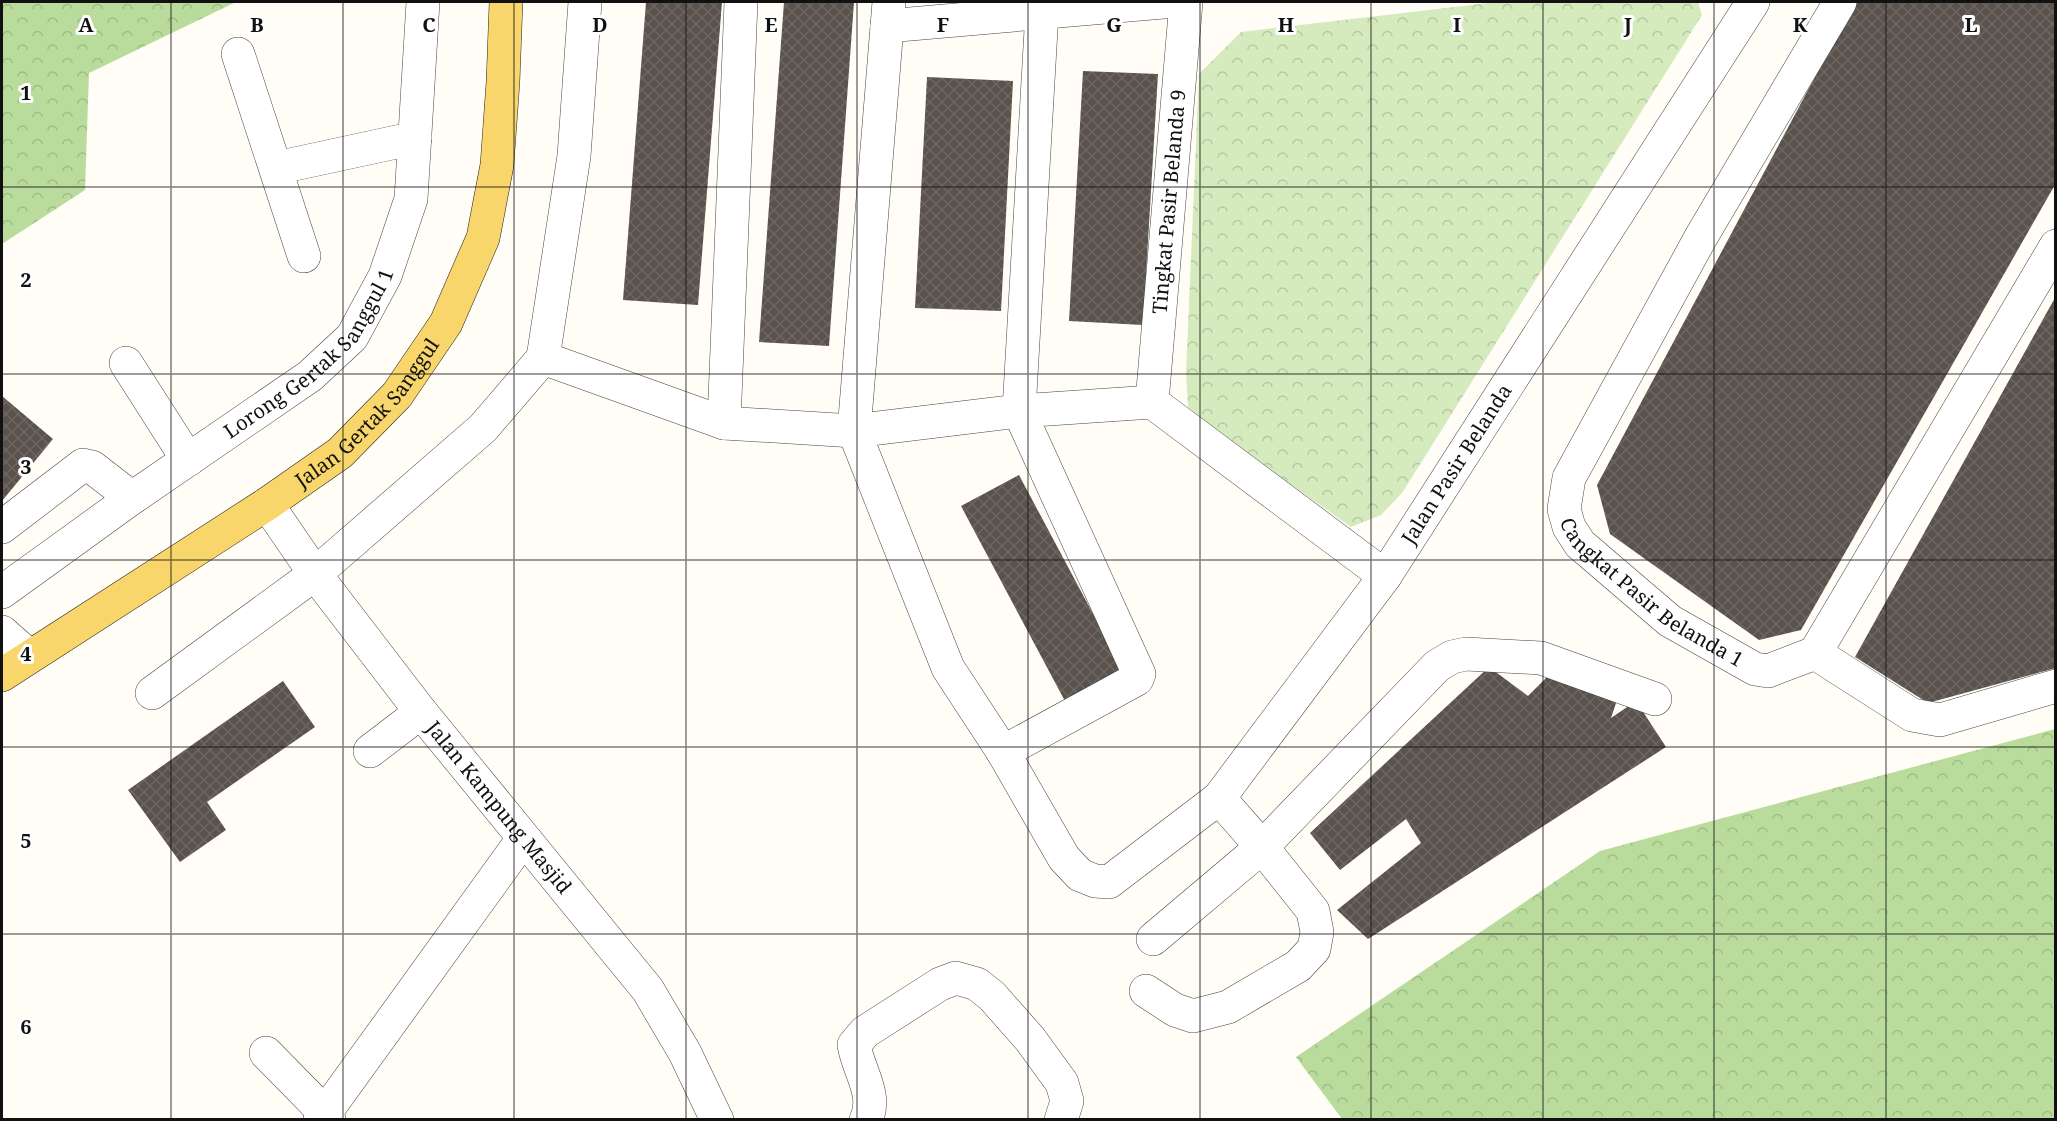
<svg xmlns="http://www.w3.org/2000/svg" width="2057" height="1121" font-family="'Noto Serif',serif">
  <style>
    .forest { fill: url(#forest-crowns) }
    .park { fill: url(#park-crowns) }
    .building { fill: url(#building-cross-hatch) }
    .lines { fill: none; stroke-linecap: round; stroke-linejoin: round }
    .minor-casing { stroke: #444; stroke-width: 34 }
    .major-casing { stroke: #222; stroke-width: 34 }
    .minor { stroke: #fff; stroke-width: 33 }
    .major { stroke: #f9d66b; stroke-width: 33 }
    .grid { fill: none; stroke: #111; stroke-width: 1.5; stroke-opacity: 0.55 }
    .labels { text-anchor: middle; stroke-width: 6; stroke-linejoin: round; paint-order: stroke }
    .street-label { font-size: 20px; fill: #111; stroke: #fff }
    .grid-label { font-size: 20px; text-anchor: middle; font-weight: bold; fill: #111; stroke: #fff; stroke-width: 6; stroke-linejoin: round; paint-order: stroke }
  </style>
  <defs>
    <pattern id="forest-crowns" width="20" height="18" patternUnits="userSpaceOnUse" patternTransform="scale(1.5)"><rect width="20" height="18" fill="#b9dc9c"/><path d="M2 6a3 3 0 1 1 6 0M12 15a3 3 0 1 1 6 0" fill="none" stroke="#9ebc85"/></pattern>
    <pattern id="park-crowns" width="20" height="18" patternUnits="userSpaceOnUse" patternTransform="scale(1.5)"><rect width="20" height="18" fill="#d5ebbd"/><path d="M2 6a3 3 0 1 1 6 0M12 15a3 3 0 1 1 6 0" fill="none" stroke="#b6c8a1"/></pattern>
    <pattern id="building-cross-hatch" width="8" height="8" patternUnits="userSpaceOnUse" patternTransform="scale(1.5)"><rect width="8" height="8" fill="#5a524d"/><path d="M0 0l8 8M0 8l8-8" fill="none" stroke="#6d6662"/></pattern>
  </defs>
  <rect width="100%" height="100%" fill="#fffdf5"/>
  <g class="forest">
    <path d="M2,2H236L89,73L85,190L2,244Z"/>
    <path d="M2055,729V1119H1342L1296,1057L1600,851Z"/>
  </g>
  <path class="park" d="M1497,2H1698L1702,15L1402,493L1381,515L1351,527L1217,432L1188,407L1186,373L1199,74L1241,32Z"/>
  <g class="building">
    <path d="M646,2H722L698,305L623,300Z"/>
    <path d="M784,2H854L829,346L759,342Z"/>
    <path d="M1855,2H2056V183L1801,630L1759,640L1610,534L1597,485Z"/>
    <path d="M1083,71L1158,74L1143,325L1069,321Z"/>
    <path d="M927,77L1013,81L1001,311L915,308Z"/>
    <path d="M2056,296V668L1928,703L1855,657Z"/>
    <path d="M2,396L53,439L2,501Z"/>
    <path d="M1019,475L1124,672L1066,703L961,506Z"/>
    <path d="M1489,667L1528,696L1548,676L1617,700L1611,718L1636,701L1666,747L1368,939L1337,910L1421,843L1406,819L1340,870L1310,833Z"/>
    <path d="M283,681L315,727L207,802L226,830L180,862L128,790Z"/>
  </g>
  <g class="lines">
    <defs>
      <g id="minor">
        <path id="s1" d="M889,2L854,431L948,668L1003,752L1064,858L1080,875L1095,881L1109,882L1219,798L1385,576L1753,2"/>
        <path id="s2" d="M1840,2L1701,237L1569,478L1564,509L1569,527L1580,544L1670,621L1755,669L1768,671L1815,653L2056,246"/>
        <path d="M887,26L1163,2"/>
        <path d="M238,54L304,256"/>
        <path d="M276,168L415,138"/>
        <path d="M543,358L574,156L585,2"/>
        <path d="M126,363L188,460"/>
        <path id="s3" d="M1152,402L1186,2"/>
        <path d="M724,423L741,2"/>
        <path id="s4" d="M267,504L315,574L421,712L648,990L685,1053L717,1120"/>
        <path d="M2,527L83,465L92,467L132,498"/>
        <path id="s5" d="M2,592L132,498L310,376L352,337L385,276L411,199L423,2"/>
        <path d="M2,632L29,656"/>
        <path d="M1815,653L1912,715L1940,720L2056,686"/>
        <path d="M152,693L315,574L483,428L543,358L724,423L854,431L1019,411L1152,402L1385,576"/>
        <path d="M370,751L421,712"/>
        <path d="M1003,752L1137,679L1139,674L1019,411L1042,12"/>
        <path d="M1153,939L1262,847L1437,666L1452,657L1466,654L1541,658L1655,699"/>
        <path d="M1146,991L1175,1010L1193,1016L1228,1007L1298,966L1314,949L1317,932L1313,911L1262,847L1219,798"/>
        <path d="M266,1053L325,1113L329,1120"/>
        <path d="M320,1120L523,839"/>
        <path d="M866,1120C878,1095 858,1070 854,1045L865,1032L940,984L956,978L977,984L992,996L1030,1039L1062,1083L1067,1101L1061,1120"/>
      </g>
      <g id="major">
        <path id="s6" d="M2,675L267,504L340,453L397,395L446,323L483,238L497,165L503,82L506,2"/>
      </g>
    </defs>
    <use href="#minor" class="minor-casing"/>
    <use href="#major" class="major-casing"/>
    <use href="#minor" class="minor"/>
    <use href="#major" class="major"/>
  </g>
  <path class="grid" d="M171,2V1120M343,2V1120M514,2V1120M686,2V1120M857,2V1120M1028,2V1120M1200,2V1120M1371,2V1120M1543,2V1120M1714,2V1120M1886,2V1120M2,187H2056M2,374H2056M2,560H2056M2,747H2056M2,934H2056"/>
  <g class="labels">
    <g class="street-label">
      <text dy="7" stroke="none"><textPath href="#s3" startOffset="201">Tingkat Pasir Belanda 9</textPath></text>
      <text dy="7" stroke="none"><textPath href="#s5" startOffset="392">Lorong Gertak Sanggul 1</textPath></text>
      <text dy="7" stroke="none"><textPath href="#s6" startOffset="452">Jalan Gertak Sanggul</textPath></text>
      <text dy="7" stroke="none"><textPath href="#s1" startOffset="1510">Jalan Pasir Belanda</textPath></text>
      <text dy="7" stroke="none"><textPath href="#s2" startOffset="704">Cangkat Pasir Belanda 1</textPath></text>
      <text dy="7" stroke="none"><textPath href="#s4" startOffset="382">Jalan Kampung Masjid</textPath></text>
    </g>
  </g>
  <g class="grid-label">
    <text x="86" y="32">A</text>
    <text x="257" y="32">B</text>
    <text x="429" y="32">C</text>
    <text x="600" y="32">D</text>
    <text x="771" y="32">E</text>
    <text x="943" y="32">F</text>
    <text x="1114" y="32">G</text>
    <text x="1286" y="32">H</text>
    <text x="1457" y="32">I</text>
    <text x="1628" y="32">J</text>
    <text x="1800" y="32">K</text>
    <text x="1971" y="32">L</text>
    <text x="26" y="100">1</text>
    <text x="26" y="287">2</text>
    <text x="26" y="474">3</text>
    <text x="26" y="661">4</text>
    <text x="26" y="848">5</text>
    <text x="26" y="1034">6</text>
  </g>
  <rect width="2057" height="1121" fill="none" stroke="#111111" stroke-width="6"/>
</svg>
